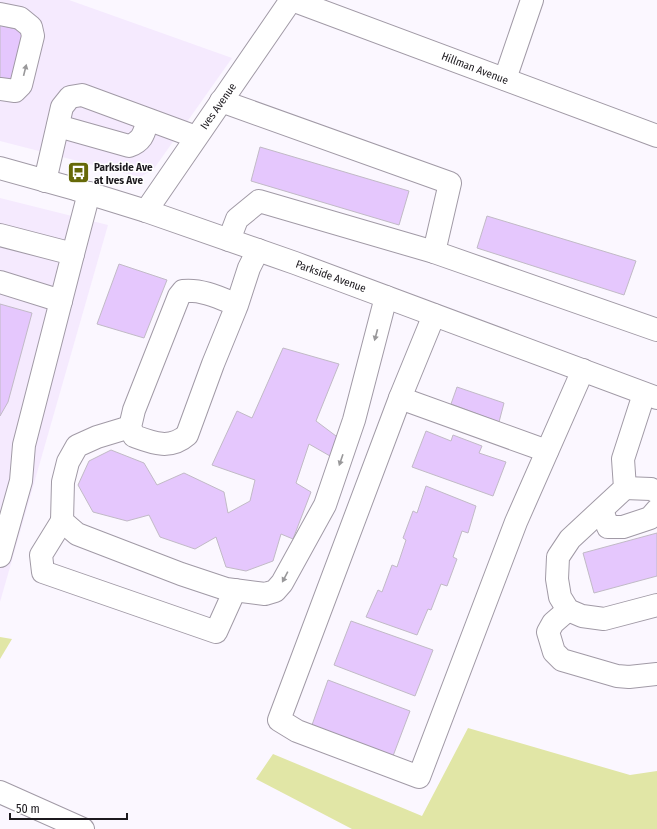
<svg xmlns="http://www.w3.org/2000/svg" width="657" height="829" font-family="'Fira Sans Condensed',sans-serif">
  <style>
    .built { fill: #f5eafe }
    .green { fill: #e1e6a6 }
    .building { fill: #e5c7fd; stroke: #c1bac6 }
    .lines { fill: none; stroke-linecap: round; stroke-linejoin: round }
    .minor-casing { stroke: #a19aa6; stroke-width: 24 }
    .major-casing { stroke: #a19aa6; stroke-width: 24 }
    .minor { stroke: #fff; stroke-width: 22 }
    .major { stroke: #fff; stroke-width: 22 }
    .oneway { fill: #99989a }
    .labels { text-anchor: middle; stroke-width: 3; stroke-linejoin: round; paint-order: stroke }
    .street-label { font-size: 11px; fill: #1c191e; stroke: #fff }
    .poi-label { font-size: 11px; font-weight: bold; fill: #1c191e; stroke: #fff; text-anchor: start }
  </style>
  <rect width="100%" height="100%" fill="#fbf7ff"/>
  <g class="built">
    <path d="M0,0H69L232,58L153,170L140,177L0,141Z"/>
    <path d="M0,198L108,225L0,602Z"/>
  </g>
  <g class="green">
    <path d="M0,637L12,639L0,659Z"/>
    <path d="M468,728L630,775L657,771V829H352L256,779L273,754L422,816Z"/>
  </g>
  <g class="building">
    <path d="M0,25L27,32L12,86L0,83Z"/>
    <path d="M260,147L409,191L399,225L251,181Z"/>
    <path d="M487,216L636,261L624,295L477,248Z"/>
    <path d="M119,264L167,280L144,338L97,324Z"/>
    <path d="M0,304L32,313L8,402L0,416Z"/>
    <path d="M283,348L339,364L316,421L340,439L330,456L309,444L296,483L311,492L293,539L281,534L273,561L246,571L226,567L216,537L195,549L160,537L149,515L127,521L93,512L78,485L89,461L111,450L144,463L157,485L184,473L224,492L228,513L250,501L255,480L212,465L237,411L252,418Z"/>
    <path d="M457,387L504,403L499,422L451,404Z"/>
    <path d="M426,431L451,441L453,435L482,446L479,453L506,462L493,496L412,467Z"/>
    <path d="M426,486L476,506L468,533L462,531L453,557L457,559L447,586L441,584L431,610L428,609L417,635L366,617L378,590L382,592L392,565L397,567L406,540L403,538L413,511L417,513Z"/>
    <path d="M657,533V576L594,593L583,553Z"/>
    <path d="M351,621L433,650L415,696L334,665Z"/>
    <path d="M328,680L410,711L393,756L312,725Z"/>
  </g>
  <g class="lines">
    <defs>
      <g id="minor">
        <path d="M292,0L657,136"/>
        <path d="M0,14L20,18L31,27L33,36L21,85L15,91L0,89"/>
        <path d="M505,79L532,0"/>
        <path d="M221,101L450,183L434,252"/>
        <path d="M58,126L129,146C143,141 144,133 148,120"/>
        <path d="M45,181L62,107L70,97L82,95L196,137"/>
        <path d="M146,211L291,0"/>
        <path d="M0,235L73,254L24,445L21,481L0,556"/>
        <path d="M229,240L237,219L259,201L434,252L657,330"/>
        <path d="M73,254L89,193"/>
        <path d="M0,282L61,301"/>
        <path d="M237,305C220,298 202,289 183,291L179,296L134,410L130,427L134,436C153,443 170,450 187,435L213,364L235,310L237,305L249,268L258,250"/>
        <path d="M434,315L400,398L279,720L297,731L419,777L516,522L583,370"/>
        <path d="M644,394L623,459L625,488L570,539L558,557L557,579L560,597L568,610L582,616L604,619L657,605"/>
        <path d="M400,398L547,451"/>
        <path d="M130,427L97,437L77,446L68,462L63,482L62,521L77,534L181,574L226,589L265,594L275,591L282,583L325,505L354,420L386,297"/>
        <path d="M625,488L651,489L657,492"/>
        <path d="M602,510L608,527H623L650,518L657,510"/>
        <path d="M62,521L41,555L43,572L216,632L235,590"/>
        <path d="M568,610L553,623L548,632L554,652L562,660L617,676L629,677L657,674"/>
        <path d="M0,792L83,829"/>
      </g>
      <path id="major" d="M0,168L75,189L146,211L295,263L657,398"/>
    </defs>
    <use href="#minor" class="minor-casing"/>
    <use href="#major" class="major-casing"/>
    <use href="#minor" class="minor"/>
    <use href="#major" class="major"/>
  </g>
  <defs><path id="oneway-solid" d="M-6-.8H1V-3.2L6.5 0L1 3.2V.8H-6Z"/></defs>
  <g class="oneway">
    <use href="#oneway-solid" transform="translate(25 70) rotate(-76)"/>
    <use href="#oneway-solid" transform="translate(376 335) rotate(105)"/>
    <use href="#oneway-solid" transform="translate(341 460) rotate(109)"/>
    <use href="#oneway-solid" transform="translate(285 577) rotate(118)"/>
  </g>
  <defs>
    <symbol id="bus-square" viewBox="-11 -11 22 22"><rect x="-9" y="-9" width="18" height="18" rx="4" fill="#666908" stroke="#fff"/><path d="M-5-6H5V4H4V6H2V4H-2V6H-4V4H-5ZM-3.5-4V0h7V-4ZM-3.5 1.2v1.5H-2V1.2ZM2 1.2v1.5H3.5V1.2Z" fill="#fff"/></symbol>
  </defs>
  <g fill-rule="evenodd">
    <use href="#bus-square" x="66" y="160" width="25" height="25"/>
  </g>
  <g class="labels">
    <g class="street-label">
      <text transform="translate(475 68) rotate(21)" y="4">Hillman Avenue</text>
      <text transform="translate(218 106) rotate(-55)" y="4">Ives Avenue</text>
      <text transform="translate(331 276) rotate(20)" y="4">Parkside Avenue</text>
    </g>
    <g class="poi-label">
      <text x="94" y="171">Parkside Ave<tspan x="94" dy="13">at Ives Ave</tspan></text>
    </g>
  </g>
  <path d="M10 813v6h117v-6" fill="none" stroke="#1c191e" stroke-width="2"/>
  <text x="16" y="813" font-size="12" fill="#1c191e" stroke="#ffffff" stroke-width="3" paint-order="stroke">50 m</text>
</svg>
